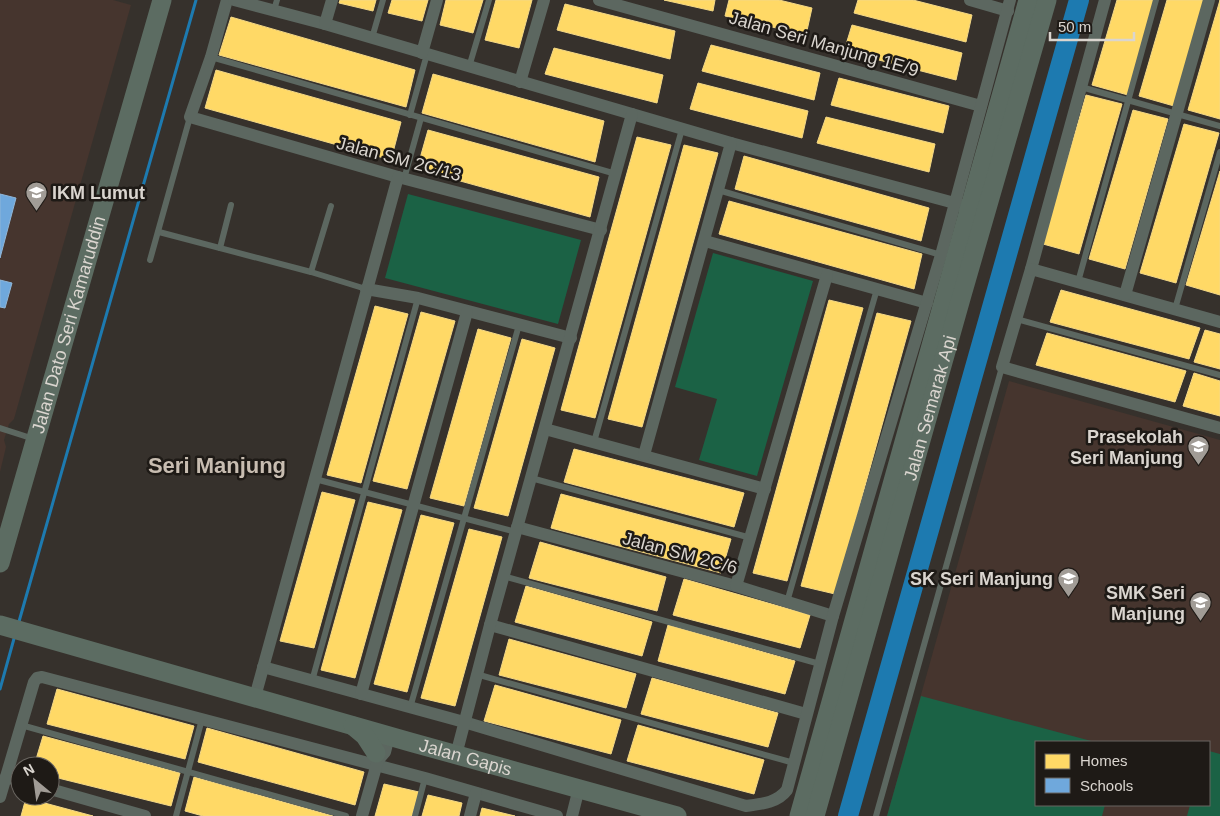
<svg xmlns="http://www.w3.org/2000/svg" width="1220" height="816" font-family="Helvetica,sans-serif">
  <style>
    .education { fill: #46352e; fill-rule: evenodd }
    .green { fill: #1b6245 }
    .homes { fill: #ffd966; stroke: #f4d886 }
    .schools { fill: #6fa8dc; stroke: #8fb6d8 }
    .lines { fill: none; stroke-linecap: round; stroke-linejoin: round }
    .stream { stroke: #1d7ab0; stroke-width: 3 }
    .river { stroke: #1d7ab0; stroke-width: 20 }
    .lane { stroke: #5c6760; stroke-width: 6 }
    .street { stroke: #5c6760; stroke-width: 12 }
    .secondary { stroke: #5c6c62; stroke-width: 19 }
    .labels { text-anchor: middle; stroke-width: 5; stroke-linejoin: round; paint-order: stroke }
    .street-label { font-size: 18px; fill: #dad5cf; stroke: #1e1a16 }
    .poi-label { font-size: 18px; font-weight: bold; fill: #dad5cf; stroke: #1e1a16; text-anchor: end }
    .district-label { font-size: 22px; font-weight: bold; fill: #c8bdb1; stroke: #1e1a16 }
  </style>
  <rect width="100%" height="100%" fill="#36312c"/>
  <g class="education">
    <path d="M0,0H113L131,5L14,419L9,424L4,440L6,447L0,472Z"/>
    <path d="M1009,381L1220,440V816H887ZM1036,742H1209V805H1036Z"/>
  </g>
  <g class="green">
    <path d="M408,194L581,240L558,324L385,278Z"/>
    <path d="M713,253L813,281L757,476L699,460L717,399L675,387Z"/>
    <path d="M921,696L1095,742H1036V805H1105L1102,816H887Z"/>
    <path d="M1209,751L1220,754V816H1187L1190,805H1209Z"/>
  </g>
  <g class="homes">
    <path d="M340,0H376L373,11L339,3Z"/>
    <path d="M392,0H428L422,21L388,13Z"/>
    <path d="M446,0H483L473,33L440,25Z"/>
    <path d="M496,0H532L519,48L485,40Z"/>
    <path d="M664,0H715L713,11Z"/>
    <path d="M729,0H779L812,8L806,35L725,16Z"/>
    <path d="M858,0H913L972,15L966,42L854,13Z"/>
    <path d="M1117,0H1155L1128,95L1092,85Z"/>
    <path d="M1167,0H1205L1174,106L1139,96Z"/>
    <path d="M1220,0V119L1188,110Z"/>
    <path d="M565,4L675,31L670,59L557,30Z"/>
    <path d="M231,17L415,70L406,107L219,55Z"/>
    <path d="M852,25L962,53L956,80L844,51Z"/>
    <path d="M711,45L820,73L814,100L702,71Z"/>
    <path d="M554,48L663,75L657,103L545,74Z"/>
    <path d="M216,70L401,122L391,160L205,108Z"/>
    <path d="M433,74L604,121L595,162L422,113Z"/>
    <path d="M839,78L949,106L943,133L831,105Z"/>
    <path d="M698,83L808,111L802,138L690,109Z"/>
    <path d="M1086,95L1122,104L1079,254L1043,244Z"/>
    <path d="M1133,110L1168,119L1125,269L1089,259Z"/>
    <path d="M826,117L935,144L929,172L817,143Z"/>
    <path d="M1184,124L1219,133L1176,283L1140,273Z"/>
    <path d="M428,130L599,177L590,217L417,169Z"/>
    <path d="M637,137L671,145L595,418L561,410Z"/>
    <path d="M684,145L718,153L642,427L608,419Z"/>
    <path d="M744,156L929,208L921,241L735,189Z"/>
    <path d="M1220,171V295L1186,285Z"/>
    <path d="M729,201L922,254L914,289L719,234Z"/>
    <path d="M1061,290L1200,328L1189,359L1050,322Z"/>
    <path d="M829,300L863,308L787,581L753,573Z"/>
    <path d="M375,306L408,314L361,483L327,475Z"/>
    <path d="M421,312L455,321L407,489L373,481Z"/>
    <path d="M877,313L911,321L835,594L801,586Z"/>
    <path d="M478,329L511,338L464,506L430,498Z"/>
    <path d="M1205,330L1220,334V369L1194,362Z"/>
    <path d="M1047,333L1186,371L1175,402L1036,365Z"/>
    <path d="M522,339L555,348L508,516L474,508Z"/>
    <path d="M1194,373L1220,381V416L1183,406Z"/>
    <path d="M574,449L744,493L734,527L564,482Z"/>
    <path d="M322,492L355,500L314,648L280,641Z"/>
    <path d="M561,494L731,539L721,573L551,528Z"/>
    <path d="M368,502L402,510L355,678L321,670Z"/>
    <path d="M421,515L454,523L407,692L374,684Z"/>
    <path d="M469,529L502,537L455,706L421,698Z"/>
    <path d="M540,542L666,577L657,611L529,578Z"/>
    <path d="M684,579L810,615L800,648L673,615Z"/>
    <path d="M526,586L652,622L642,656L515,622Z"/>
    <path d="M668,625L795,661L785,694L658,661Z"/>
    <path d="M509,639L636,674L626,708L499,675Z"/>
    <path d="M652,678L778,713L768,747L641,714Z"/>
    <path d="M495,685L621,720L611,754L484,721Z"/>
    <path d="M57,689L194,726L185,759L47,724Z"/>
    <path d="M638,725L764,760L754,794L627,761Z"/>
    <path d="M207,728L364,772L355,805L198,762Z"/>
    <path d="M43,736L180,773L171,806L50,776V766H34Z"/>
    <path d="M194,777L333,816H203L185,811Z"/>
    <path d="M384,784L419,792L412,816H375Z"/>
    <path d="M428,795L462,803L459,816H422Z"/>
    <path d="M26,798L93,816H21Z"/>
    <path d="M482,808L515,816H480Z"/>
  </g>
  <g class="schools">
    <path d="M0,194L16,198L0,258Z"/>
    <path d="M0,280L12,283L5,308L0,307Z"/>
  </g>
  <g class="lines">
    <g class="stream">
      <path d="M18,625L196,0"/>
      <path d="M0,689L15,635"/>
    </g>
    <path class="river" d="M848,816L1079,0"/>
    <g class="lane">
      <path d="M274,10L277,0"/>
      <path d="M372,38L383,0"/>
      <path d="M211,57L616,174"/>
      <path d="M469,67L489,0"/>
      <path d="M1081,87L1220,126"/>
      <path d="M410,115L427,54"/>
      <path d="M404,179L421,118"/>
      <path d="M718,190L941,255"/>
      <path d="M159,232L311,272L366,289"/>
      <path d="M220,248L231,205"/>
      <path d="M150,260L190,117"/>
      <path d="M311,272L331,206"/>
      <path d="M1078,282L1156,0"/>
      <path d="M1175,309L1220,152"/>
      <path d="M1016,319L1220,375"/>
      <path d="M0,428L34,439"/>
      <path d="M594,442L682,129"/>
      <path d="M531,478L751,538"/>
      <path d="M315,479L516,532"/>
      <path d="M503,576L820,664"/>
      <path d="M787,602L877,289"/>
      <path d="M476,674L794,763"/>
      <path d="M312,681L418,298"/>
      <path d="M410,708L519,325"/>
      <path d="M21,725L346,816"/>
      <path d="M176,816L202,719"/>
      <path d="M415,816L425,778"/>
      <path d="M876,816L1002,367"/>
    </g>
    <g class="street">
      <path d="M227,0L211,57L190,117L398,177L601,230"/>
      <path d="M234,0L325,24L731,143L962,205"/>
      <path d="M599,0L981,106"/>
      <path d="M970,0L1008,11"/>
      <path d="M1105,0L1031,269L1002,367L1220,428"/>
      <path d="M325,24L332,0"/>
      <path d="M422,53L437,0"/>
      <path d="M520,82L544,0"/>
      <path d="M705,241L927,303"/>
      <path d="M1031,269L1220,322"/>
      <path d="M366,289L418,298L571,338"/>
      <path d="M1125,295L1209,0"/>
      <path d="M545,429L765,489"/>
      <path d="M644,455L731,143"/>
      <path d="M517,527L736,586L833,616"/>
      <path d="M736,586L827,275"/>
      <path d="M490,625L806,714"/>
      <path d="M263,667L464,722L746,806C761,804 777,803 787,790L833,616L941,255L1010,0"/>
      <path d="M361,694L467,312"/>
      <path d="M255,697L398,177"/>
      <path d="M456,755L490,625L632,114"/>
      <path d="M6,777L20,781"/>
      <path d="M50,789L145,816"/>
      <path d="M0,797L34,682L37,678L42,677L425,778L557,816"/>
      <path d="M362,816L378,760L385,752L389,736"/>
      <path d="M470,816L476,793"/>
      <path d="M572,816L579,788"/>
    </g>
    <g class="secondary">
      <path id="s1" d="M0,563L162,0"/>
      <path id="s2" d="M0,625L410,742L677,816"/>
      <path d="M353,726L365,736L376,753"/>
      <path d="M799,816L1028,0"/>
      <path id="s3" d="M815,816L962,295L1047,0"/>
    </g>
  </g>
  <defs>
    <symbol id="university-pin" viewBox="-11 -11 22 30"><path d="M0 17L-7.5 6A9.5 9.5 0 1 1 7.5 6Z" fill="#a19c96" stroke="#1e1a16"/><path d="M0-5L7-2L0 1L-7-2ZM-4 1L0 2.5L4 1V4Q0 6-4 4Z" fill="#fff"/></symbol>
    <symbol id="school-pin" viewBox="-11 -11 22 30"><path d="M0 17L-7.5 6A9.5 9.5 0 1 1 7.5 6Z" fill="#a19c96" stroke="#1e1a16"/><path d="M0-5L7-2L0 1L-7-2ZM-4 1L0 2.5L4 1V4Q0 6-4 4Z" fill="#fff"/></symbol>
  </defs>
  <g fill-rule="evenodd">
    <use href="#university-pin" x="24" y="180" width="25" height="34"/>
    <use href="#school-pin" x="1186" y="434" width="25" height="34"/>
    <use href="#school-pin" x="1056" y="566" width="25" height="34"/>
    <use href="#school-pin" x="1188" y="590" width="25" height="34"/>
  </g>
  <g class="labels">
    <g class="street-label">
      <text transform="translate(824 44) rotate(16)" y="6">Jalan Seri Manjung 1E/9</text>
      <text transform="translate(399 159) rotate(15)" y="6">Jalan SM 2C/13</text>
      <text dy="6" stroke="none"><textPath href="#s1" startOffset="248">Jalan Dato Seri Kamaruddin</textPath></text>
      <text dy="6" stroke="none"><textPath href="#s3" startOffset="424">Jalan Semarak Api</textPath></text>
      <text transform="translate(680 553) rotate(15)" y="6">Jalan SM 2C/6</text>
      <text dy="6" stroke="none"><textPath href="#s2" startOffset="484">Jalan Gapis</textPath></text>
    </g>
    <g class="poi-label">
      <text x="52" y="199" text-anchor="start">IKM Lumut</text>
      <text x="1183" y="443">Prasekolah<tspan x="1183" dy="21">Seri Manjung</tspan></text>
      <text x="1053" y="585">SK Seri Manjung</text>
      <text x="1185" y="599">SMK Seri<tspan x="1185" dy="21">Manjung</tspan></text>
    </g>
    <g class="district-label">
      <text x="217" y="473">Seri Manjung</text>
    </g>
  </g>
  <rect x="1035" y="741" width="175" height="65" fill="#1e1a16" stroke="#696560"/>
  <rect x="1045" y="754" width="25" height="15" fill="#ffd966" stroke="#696560"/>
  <text x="1080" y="766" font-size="15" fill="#dad5cf">Homes</text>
  <rect x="1045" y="778" width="25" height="15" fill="#6fa8dc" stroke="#696560"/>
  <text x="1080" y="791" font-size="15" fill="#dad5cf">Schools</text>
  <g transform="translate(35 781) rotate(331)"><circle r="24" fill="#1e1a16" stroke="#696560"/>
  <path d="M0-4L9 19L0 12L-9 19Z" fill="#a19c96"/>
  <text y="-8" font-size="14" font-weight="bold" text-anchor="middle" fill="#dad5cf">N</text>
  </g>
  <path d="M1050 32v8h84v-8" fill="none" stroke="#dad5cf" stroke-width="2.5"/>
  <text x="1058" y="32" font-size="15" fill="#dad5cf" stroke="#1e1a16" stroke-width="4" paint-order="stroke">50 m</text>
</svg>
